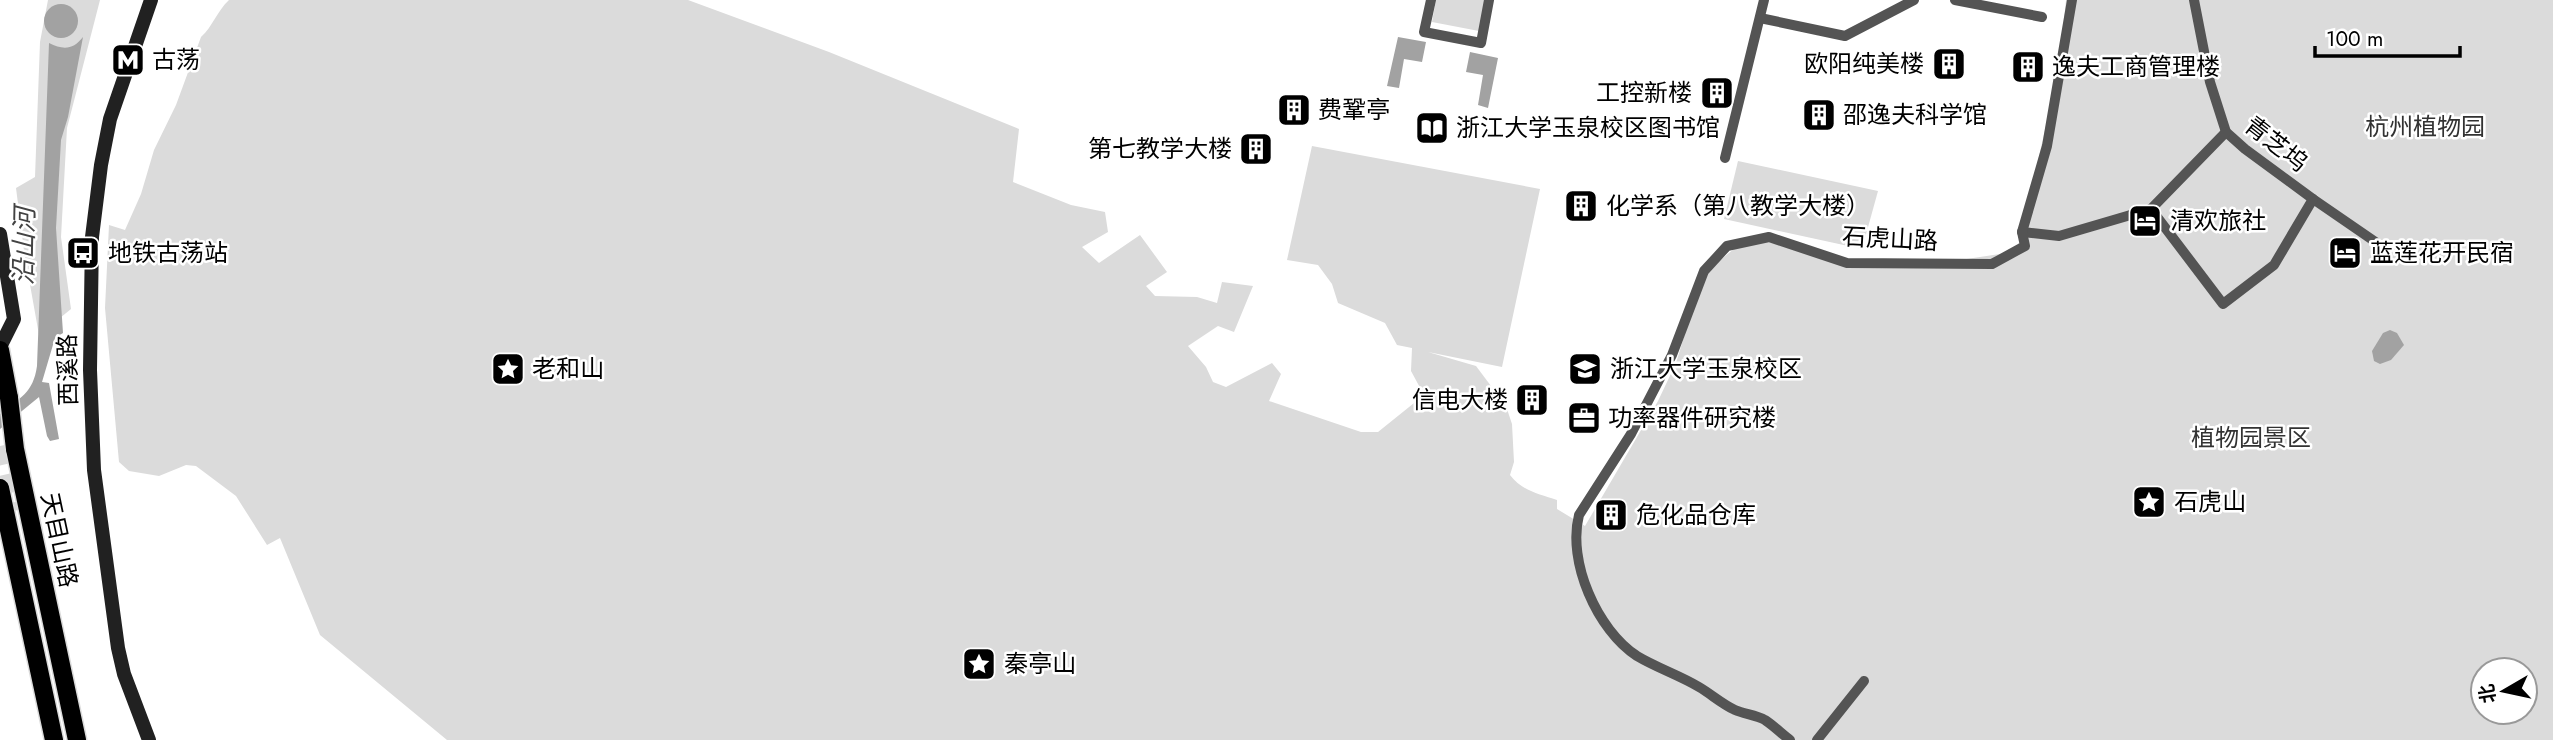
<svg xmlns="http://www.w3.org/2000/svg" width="2553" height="740" font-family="Jost,'Noto Sans SC',sans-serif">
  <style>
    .green { fill: #dbdbdb; fill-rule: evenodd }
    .water { fill: #a2a2a2 }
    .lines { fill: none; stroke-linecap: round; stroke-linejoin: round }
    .trunk-tunnel { stroke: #d9d9d9; stroke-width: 19; stroke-dasharray: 19 10; stroke-linecap: butt }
    .primary-casing { stroke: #dbdbdb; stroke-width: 21 }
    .minor { stroke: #545454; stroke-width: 10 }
    .secondary { stroke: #212121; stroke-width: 14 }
    .primary { stroke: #000; stroke-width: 18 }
    .primary-bridge-casing { stroke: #dbdbdb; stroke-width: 21; stroke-linecap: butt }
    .primary-bridge { stroke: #000; stroke-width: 18 }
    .labels { text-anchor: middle; stroke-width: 5; stroke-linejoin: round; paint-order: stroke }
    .poi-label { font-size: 24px; fill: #000; stroke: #fff; text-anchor: start }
    .park-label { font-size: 24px; fill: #323232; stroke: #fff }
    .street-label { font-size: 24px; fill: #000; stroke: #fff }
    .water-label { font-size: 26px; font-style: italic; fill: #434343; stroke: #fff }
  </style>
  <rect width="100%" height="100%" fill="#fff"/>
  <g class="green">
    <path d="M48,0H100L67,128L61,237L71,309L39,335L24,251L16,188L35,177L40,42Z"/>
    <path d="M229,0H688L829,52L1019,129L1013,182L1071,205L1105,212L1108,232L1082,247L1099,263L1140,235L1167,272L1146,286L1155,296L1197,297L1217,303L1222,282L1253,286L1234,332L1218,326L1188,346L1206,367L1213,382L1226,387L1272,363L1281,374L1269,401L1361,432H1378L1424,395L1411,371L1412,348L1397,345L1385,323L1338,303L1332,284L1318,265L1287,260L1312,146L1540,189L1502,367L1428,352L1476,366L1506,406L1512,424L1514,462L1510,475C1522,491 1539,494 1557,500V509L1585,526L1658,401L1676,363L1703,274L1750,236L1836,263H1940L2013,252L2019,243L2059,69L2066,0H2553V740H447L320,635L280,538L267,545L236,496L196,466L186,465L159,476L129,471L119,462L105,308L109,225L125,230L141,194L154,150L176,105L201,37C213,26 217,11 229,0ZM2483,670H2525V712H2483Z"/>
    <path d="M1436,0H1485L1479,31L1432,22Z"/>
    <path d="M1738,161L1878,191L1862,249L1724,219Z"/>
  </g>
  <g class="water">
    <circle cx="61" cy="21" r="17"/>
    <path d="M83,37L68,117L61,140L56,228L63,333L55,338L42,382L49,383L59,439L50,441L47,436L39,397L0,429V414C20,397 33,394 37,366L49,43C63,50 73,50 83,37Z"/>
    <path d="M1398,37L1426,42L1422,62L1404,59L1399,88L1387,86Z"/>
    <path d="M1470,52L1498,58L1488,108L1478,105L1483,75L1466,72Z"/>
    <path d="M2390,330L2397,333L2404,345L2391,360L2380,364L2374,361L2372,351L2383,333Z"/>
  </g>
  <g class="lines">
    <path class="trunk-tunnel" d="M0,446L14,511"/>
    <defs>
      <g id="primary">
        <path d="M0,350L9,398"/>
        <path d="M15,449L77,740"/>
        <path d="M0,488L54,740"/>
      </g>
    </defs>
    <use href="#primary" class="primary-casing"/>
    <g class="minor">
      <path d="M1431,0L1424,32L1481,43L1489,0"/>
      <path d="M1955,0L2042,17"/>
      <path d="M2194,0L2210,82L2226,132L2245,149L2313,199L2377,243"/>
      <path d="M1760,18L1845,36L1914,0"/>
      <path d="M1725,158L1764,0"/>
      <path d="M2151,209L2223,304L2274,265L2313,199"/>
      <path d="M2022,232L2059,236L2151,209L2226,132"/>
      <path d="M1790,740C1782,734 1774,726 1765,720C1756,715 1744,714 1735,710C1722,704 1711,694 1699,687C1679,675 1657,668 1637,656C1597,630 1567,561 1579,515L1631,434L1672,355L1704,271L1727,246L1769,237L1847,263L1992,264L2025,246L2022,232L2047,146L2072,0"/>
      <path d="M1817,740L1864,681"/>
    </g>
    <g class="secondary">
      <path d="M0,234L14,319L0,347"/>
      <path d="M149,740L124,674L118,648L94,470L90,370L92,237L101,165L110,119L151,0"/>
    </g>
    <use href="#primary" class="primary"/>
    <defs>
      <path id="primary-bridge" d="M9,398L15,449"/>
    </defs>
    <use href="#primary-bridge" class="primary-bridge-casing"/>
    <use href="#primary-bridge" class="primary-bridge"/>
  </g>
  <defs>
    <symbol id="metro-square" viewBox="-11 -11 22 22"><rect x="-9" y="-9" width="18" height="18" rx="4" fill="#000" stroke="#fff"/><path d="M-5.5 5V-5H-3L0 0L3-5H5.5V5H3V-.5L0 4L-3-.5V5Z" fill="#fff"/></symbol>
    <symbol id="building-square" viewBox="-11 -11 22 22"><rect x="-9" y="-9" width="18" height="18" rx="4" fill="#000" stroke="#fff"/><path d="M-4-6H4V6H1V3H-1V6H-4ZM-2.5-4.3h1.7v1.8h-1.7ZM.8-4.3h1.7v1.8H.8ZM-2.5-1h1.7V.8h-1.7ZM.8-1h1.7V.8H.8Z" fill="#fff"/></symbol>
    <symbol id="library-square" viewBox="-11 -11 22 22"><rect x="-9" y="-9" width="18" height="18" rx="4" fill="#000" stroke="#fff"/><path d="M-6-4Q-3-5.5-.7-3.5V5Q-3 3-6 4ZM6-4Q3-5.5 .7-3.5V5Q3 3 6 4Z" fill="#fff"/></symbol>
    <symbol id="hotel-square" viewBox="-11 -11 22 22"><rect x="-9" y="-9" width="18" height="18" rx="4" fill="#000" stroke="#fff"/><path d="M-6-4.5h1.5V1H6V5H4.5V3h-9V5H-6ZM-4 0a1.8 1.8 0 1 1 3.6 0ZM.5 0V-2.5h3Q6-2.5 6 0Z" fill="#fff"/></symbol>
    <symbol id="bus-square" viewBox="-11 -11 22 22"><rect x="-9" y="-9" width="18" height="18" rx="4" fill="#000" stroke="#fff"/><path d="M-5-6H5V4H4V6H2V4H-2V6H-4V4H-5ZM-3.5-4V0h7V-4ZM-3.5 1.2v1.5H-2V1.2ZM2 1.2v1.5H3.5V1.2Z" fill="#fff"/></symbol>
    <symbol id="sight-square" viewBox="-11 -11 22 22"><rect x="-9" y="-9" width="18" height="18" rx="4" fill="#000" stroke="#fff"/><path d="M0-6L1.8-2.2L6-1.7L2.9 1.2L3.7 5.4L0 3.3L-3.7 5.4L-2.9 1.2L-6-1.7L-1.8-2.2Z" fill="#fff"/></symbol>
    <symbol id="university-square" viewBox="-11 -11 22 22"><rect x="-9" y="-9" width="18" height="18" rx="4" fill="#000" stroke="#fff"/><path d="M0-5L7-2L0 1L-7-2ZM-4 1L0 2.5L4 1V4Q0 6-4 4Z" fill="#fff"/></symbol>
    <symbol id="office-square" viewBox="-11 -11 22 22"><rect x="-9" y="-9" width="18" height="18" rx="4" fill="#000" stroke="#fff"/><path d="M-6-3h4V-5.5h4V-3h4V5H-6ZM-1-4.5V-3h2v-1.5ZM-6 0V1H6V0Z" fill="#fff"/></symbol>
  </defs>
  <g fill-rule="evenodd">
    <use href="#metro-square" x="109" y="41" width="38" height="38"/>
    <use href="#building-square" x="1930" y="45" width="38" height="38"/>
    <use href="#building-square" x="2009" y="48" width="38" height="38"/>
    <use href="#building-square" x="1698" y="74" width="38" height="38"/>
    <use href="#building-square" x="1275" y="91" width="38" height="38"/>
    <use href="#building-square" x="1800" y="96" width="38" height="38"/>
    <use href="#library-square" x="1413" y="109" width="38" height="38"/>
    <use href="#building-square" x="1237" y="130" width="38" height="38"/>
    <use href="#building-square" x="1562" y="187" width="38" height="38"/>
    <use href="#hotel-square" x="2126" y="202" width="38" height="38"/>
    <use href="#bus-square" x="64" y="234" width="38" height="38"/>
    <use href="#hotel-square" x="2326" y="234" width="38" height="38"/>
    <use href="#sight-square" x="489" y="350" width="38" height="38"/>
    <use href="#university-square" x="1566" y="350" width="38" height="38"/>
    <use href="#building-square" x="1513" y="381" width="38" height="38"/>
    <use href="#office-square" x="1565" y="399" width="38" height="38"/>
    <use href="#sight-square" x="2130" y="483" width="38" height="38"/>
    <use href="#building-square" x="1592" y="496" width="38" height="38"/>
    <use href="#sight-square" x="960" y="645" width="38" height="38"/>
  </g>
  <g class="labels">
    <g class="poi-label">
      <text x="152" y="68">古荡</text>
      <text x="1924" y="72" text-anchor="end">欧阳纯美楼</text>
      <text x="2052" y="75">逸夫工商管理楼</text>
      <text x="1692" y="101" text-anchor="end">工控新楼</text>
      <text x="1318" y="118">费鞏亭</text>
      <text x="1843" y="123">邵逸夫科学馆</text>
      <text x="1456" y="136">浙江大学玉泉校区图书馆</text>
      <text x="1232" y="157" text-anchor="end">第七教学大楼</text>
      <text x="1606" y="214">化学系（第八教学大楼）</text>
      <text x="2170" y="229">清欢旅社</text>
      <text x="108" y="261">地铁古荡站</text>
      <text x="2370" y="261">蓝莲花开民宿</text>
      <text x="532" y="377">老和山</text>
      <text x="1610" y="377">浙江大学玉泉校区</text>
      <text x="1508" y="408" text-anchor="end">信电大楼</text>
      <text x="1608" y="426">功率器件研究楼</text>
      <text x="2174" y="510">石虎山</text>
      <text x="1636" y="523">危化品仓库</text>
      <text x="1004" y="672">秦亭山</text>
    </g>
    <g class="park-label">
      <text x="2425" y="135">杭州植物园</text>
      <text x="2251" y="446">植物园景区</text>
    </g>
    <g class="street-label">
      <text transform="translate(2276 144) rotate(38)" y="8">青芝坞</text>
      <text transform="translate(1890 239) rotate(3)" y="8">石虎山路</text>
      <text transform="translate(68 370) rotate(-91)" y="8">西溪路</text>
      <text transform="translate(59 540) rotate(78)" y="8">天目山路</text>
    </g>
    <g class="water-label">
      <text transform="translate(24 246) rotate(-89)" y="9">沿山河</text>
    </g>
  </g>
  <g transform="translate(2504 691) rotate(261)"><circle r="33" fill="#ffffff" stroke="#999999" stroke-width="2"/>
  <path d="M0-5L12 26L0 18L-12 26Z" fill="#000000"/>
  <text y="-10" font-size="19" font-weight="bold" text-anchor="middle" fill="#000000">北</text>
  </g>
  <path d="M2315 46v10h145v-10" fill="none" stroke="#000000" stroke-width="3.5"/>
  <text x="2326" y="46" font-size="21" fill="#000000" stroke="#ffffff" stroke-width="5" paint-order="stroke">100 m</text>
</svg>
